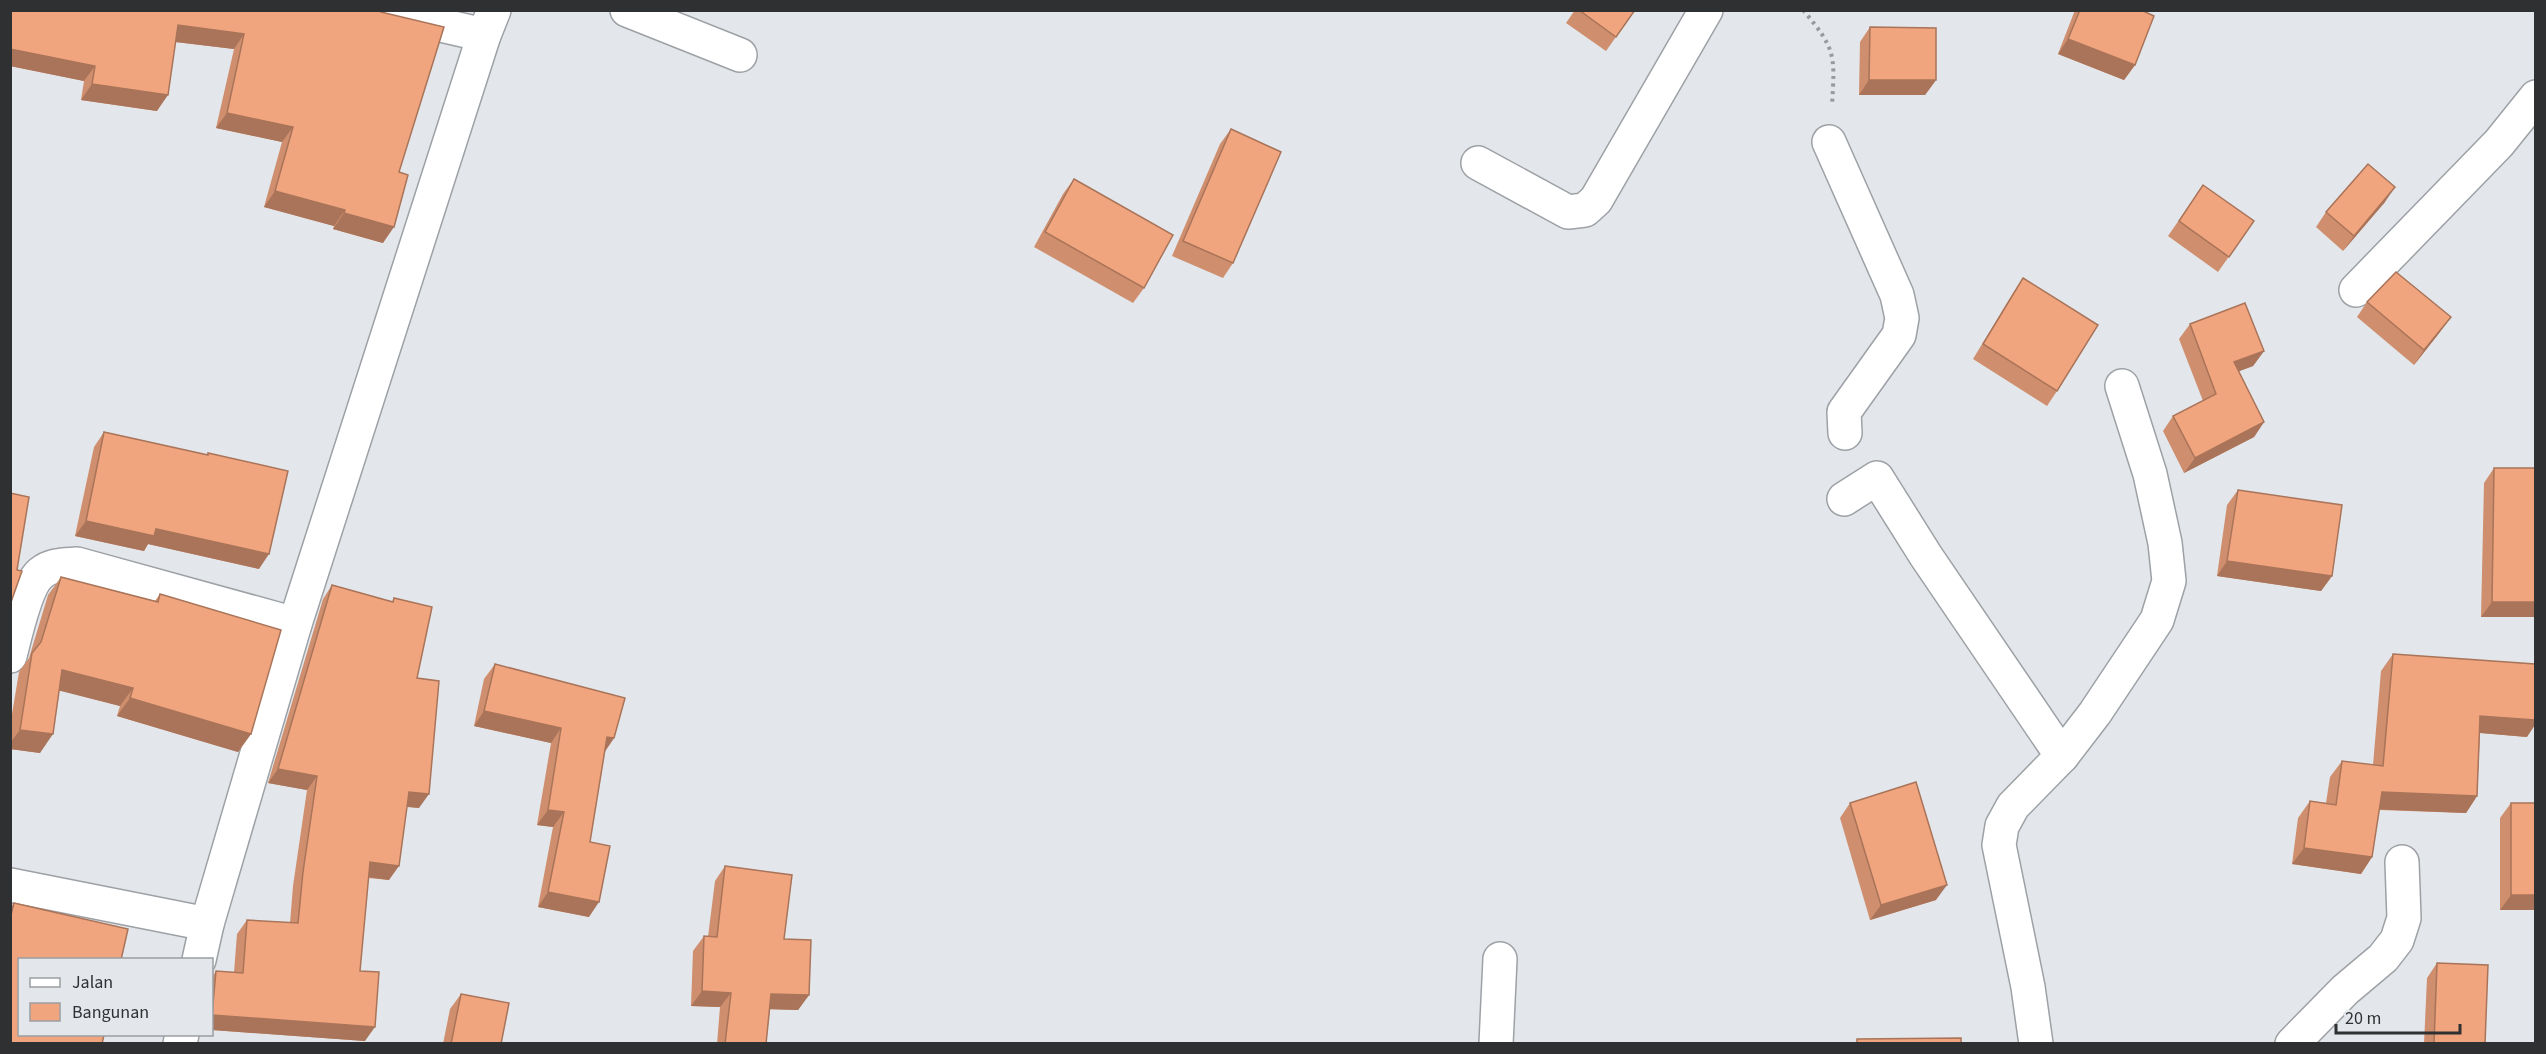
<svg xmlns="http://www.w3.org/2000/svg" width="2546" height="1054" font-family="'Source Sans 3',sans-serif">
  <style>
    .lines { fill: none; stroke-linecap: round; stroke-linejoin: round }
    .street-casing { stroke: #9da1a5; stroke-width: 36 }
    .path { stroke: #969a9c; stroke-width: 4; stroke-dasharray: 3 4.5; stroke-linecap: butt }
    .street { stroke: #fff; stroke-width: 33 }
    .wall { fill: #cf8e6d }
    .shaded-wall { fill: #a97459 }
    .building { fill: #f1a57f; stroke: #a97459; stroke-width: 1.5 }
  </style>
  <rect width="100%" height="100%" fill="#e3e7eb"/>
  <g class="lines">
    <defs>
      <g id="street">
        <path d="M375,10L484,35"/>
        <path d="M627,10L740,55"/>
        <path d="M1829,142L1897,295L1902,318L1899,335L1844,412L1845,433"/>
        <path d="M1478,163L1568,212L1585,210L1596,200L1706,10"/>
        <path d="M2356,290L2499,143L2536,97"/>
        <path d="M1844,499L1877,478L1926,556L2062,756"/>
        <path d="M10,656C15,636 26,585 41,573C52,564 65,565 77,564L295,624"/>
        <path d="M10,885L207,924"/>
        <path d="M199,960L207,924L295,624L484,35L494,10"/>
        <path d="M180,1044L182,1034"/>
        <path d="M1496,1044L1500,959"/>
        <path d="M2036,1044L2028,987L1999,845L2002,826L2013,806L2062,756L2095,713L2157,620L2169,581L2165,543L2150,474L2122,386"/>
        <path d="M2292,1044L2345,990L2383,958L2397,940L2404,918L2402,862"/>
      </g>
    </defs>
    <use href="#street" class="street-casing"/>
    <path class="path" d="M1803,10C1836,49 1835,55 1832,105"/>
    <use href="#street" class="street"/>
  </g>
  <g class="wall">
    <path d="M10,10H377L399,172L383,243L333,229L334,226L264,207L282,142L216,128L234,49L176,42L157,111L81,100L84,81L10,66Z"/>
    <path d="M1575,10H1635L1606,51L1566,23Z"/>
    <path d="M2075,10H2141L2135,65L2124,80L2058,54Z"/>
    <path d="M1870,27L1936,80L1925,95H1859L1860,42Z"/>
    <path d="M1231,129L1233,263L1223,278L1172,256L1220,144Z"/>
    <path d="M1074,179L1144,288L1133,303L1034,247L1063,194Z"/>
    <path d="M2203,185L2254,221L2218,272L2168,236Z"/>
    <path d="M2385,202L2343,251L2316,227L2326,212Z"/>
    <path d="M2023,278L2057,391L2047,406L1973,359L2013,293Z"/>
    <path d="M2367,302L2440,332L2414,365L2357,317Z"/>
    <path d="M2190,324L2264,351L2253,366L2239,371L2264,422L2254,437L2184,473L2163,431L2173,416L2203,401L2179,339Z"/>
    <path d="M104,432L207,455L208,453L259,569L148,544L144,551L75,536L94,447Z"/>
    <path d="M2494,468H2535V617H2481L2484,483Z"/>
    <path d="M2238,490L2332,576L2321,591L2217,576L2227,505Z"/>
    <path d="M61,577L155,601L160,594L251,734L238,752L117,716L120,706L59,690L40,753L10,749V726L19,672L29,658L48,595Z"/>
    <path d="M332,585L392,602L394,598L417,678L419,808L407,807L389,880L368,878L360,971L365,1041L212,1030V977L216,971L234,972L237,934L247,920L290,923L293,886L307,790L268,783L323,599Z"/>
    <path d="M2393,654L2527,737L2480,733L2477,796L2466,813L2379,810L2372,857L2361,874L2292,864L2298,818L2310,801L2326,803L2330,777L2342,761L2373,765L2381,671Z"/>
    <path d="M495,664L614,738L605,751L590,842L589,917L538,907L553,827L537,825L551,743L474,726L484,679Z"/>
    <path d="M1850,803L1936,900L1870,920L1840,818Z"/>
    <path d="M2511,803H2535V910H2500V818Z"/>
    <path d="M725,866L784,939L809,995L798,1010L770,1009L766,1044H717L720,1007L691,1006L693,951L704,936L708,937L715,881Z"/>
    <path d="M14,903L20,960L10,1044V908Z"/>
    <path d="M2437,963L2485,1044H2424L2427,978Z"/>
    <path d="M461,994L501,1044H443L450,1009Z"/>
  </g>
  <g class="shaded-wall">
    <path d="M178,25L244,34L234,49L167,41Z"/>
    <path d="M2068,39L2135,65L2124,80L2058,54Z"/>
    <path d="M10,49L95,66L84,81L10,66Z"/>
    <path d="M1869,80H1936L1925,95H1859Z"/>
    <path d="M92,84L168,95L157,111L81,100Z"/>
    <path d="M227,113L293,127L282,142L216,128Z"/>
    <path d="M2395,187L2385,202L2343,251L2354,236Z"/>
    <path d="M275,191L345,210L334,226L264,207Z"/>
    <path d="M344,213L394,227L383,243L333,229Z"/>
    <path d="M2451,317L2440,332L2414,365L2424,350Z"/>
    <path d="M2264,351L2253,366L2224,377L2234,362Z"/>
    <path d="M2264,422L2254,437L2184,473L2195,458Z"/>
    <path d="M86,521L156,529L269,554L259,569L148,544L144,551L75,536Z"/>
    <path d="M2227,561L2332,576L2321,591L2217,576Z"/>
    <path d="M2492,602H2535V617H2481Z"/>
    <path d="M62,670L133,688L120,706L49,688Z"/>
    <path d="M130,698L251,734L238,752L117,716Z"/>
    <path d="M484,711L561,728L551,743L474,726Z"/>
    <path d="M2535,714V725L2527,737L2469,732L2480,716Z"/>
    <path d="M20,730L53,734L40,753L10,749V743Z"/>
    <path d="M607,737L614,738L604,753Z"/>
    <path d="M278,769L317,776L307,790L268,783Z"/>
    <path d="M409,792L429,794L419,808L400,806Z"/>
    <path d="M2382,792L2477,796L2466,813L2370,809Z"/>
    <path d="M548,810L564,812L553,827L537,825Z"/>
    <path d="M2304,848L2372,857L2361,874L2292,864Z"/>
    <path d="M370,862L399,866L389,880L360,876Z"/>
    <path d="M1947,885L1936,900L1870,920L1881,905Z"/>
    <path d="M548,892L599,902L589,917L538,907Z"/>
    <path d="M2511,895H2535V910H2500Z"/>
    <path d="M702,991L731,993L720,1007L691,1006Z"/>
    <path d="M771,994L809,995L798,1010L761,1009Z"/>
    <path d="M212,1015L375,1027L365,1041L212,1030Z"/>
  </g>
  <g class="building">
    <path d="M10,10H377L381,12L444,27L399,172L408,175L394,227L344,213L345,210L275,191L293,127L227,113L244,34L178,25L168,95L92,84L95,66L10,49Z"/>
    <path d="M1579,10H1635L1616,37Z"/>
    <path d="M2080,10H2141L2154,16L2135,65L2068,39Z"/>
    <path d="M1870,27L1936,28V80H1869Z"/>
    <path d="M1231,129L1281,152L1233,263L1183,241Z"/>
    <path d="M2368,164L2395,187L2354,236L2326,212Z"/>
    <path d="M1074,179L1173,235L1144,288L1045,232Z"/>
    <path d="M2203,185L2254,221L2229,257L2179,221Z"/>
    <path d="M2396,272L2451,317L2424,350L2367,302Z"/>
    <path d="M2023,278L2098,325L2057,391L1983,344Z"/>
    <path d="M2245,303L2264,351L2234,362L2264,422L2195,458L2173,416L2216,394L2190,324Z"/>
    <path d="M104,432L208,455V453L288,471L269,554L156,529L154,536L86,521Z"/>
    <path d="M2494,468H2535V602H2492Z"/>
    <path d="M2238,490L2342,505L2332,576L2227,561Z"/>
    <path d="M10,493L29,497L17,570L22,571L10,605Z"/>
    <path d="M61,577L158,602L160,594L281,630L251,734L130,698L133,688L62,670L53,734L20,730L32,653L41,642Z"/>
    <path d="M332,585L393,602L394,598L432,607L417,678L439,681L429,794L409,792L399,866L370,862L360,971L379,972L375,1027L212,1015L216,971L243,973L247,920L298,923L303,872L317,776L278,769Z"/>
    <path d="M2393,654L2535,664V720L2480,716L2477,796L2382,792L2372,857L2304,848L2310,801L2336,805L2342,761L2383,766Z"/>
    <path d="M495,664L625,698L614,738L607,737L590,842L610,846L599,902L548,892L564,812L548,810L561,728L484,711Z"/>
    <path d="M1916,782L1947,885L1881,905L1850,803Z"/>
    <rect x="2511" y="803" width="24" height="92"/>
    <path d="M725,866L792,875L784,939L811,940L809,995L771,994L766,1044H725L731,993L702,991L704,936L717,937Z"/>
    <path d="M14,903L128,929L121,960H20V1035H104L102,1044H10V919Z"/>
    <path d="M2437,963L2488,965L2485,1044H2434Z"/>
    <path d="M461,994L509,1003L501,1044H451Z"/>
    <path d="M1961,1038V1044H1857V1039Z"/>
  </g>
  <rect width="2546" height="1054" fill="none" stroke="#2e3031" stroke-width="24"/>
  <rect x="18" y="958" width="195" height="78" fill="#e3e7eb" stroke="#9b9ea1" stroke-width="1.5"/>
  <rect x="30" y="978" width="30" height="9" fill="#ffffff" stroke="#9b9ea1" stroke-width="1.5"/>
  <text x="72" y="988" font-size="18" fill="#2e3031">Jalan</text>
  <rect x="30" y="1003" width="30" height="18" fill="#f1a57f" stroke="#9b9ea1" stroke-width="1.5"/>
  <text x="72" y="1018" font-size="18" fill="#2e3031">Bangunan</text>
  <path d="M2336 1024v9h124v-9" fill="none" stroke="#2e3031" stroke-width="3"/>
  <text x="2345" y="1024" font-size="18" fill="#2e3031" stroke="#e3e7eb" stroke-width="4.5" paint-order="stroke">20 m</text>
</svg>
